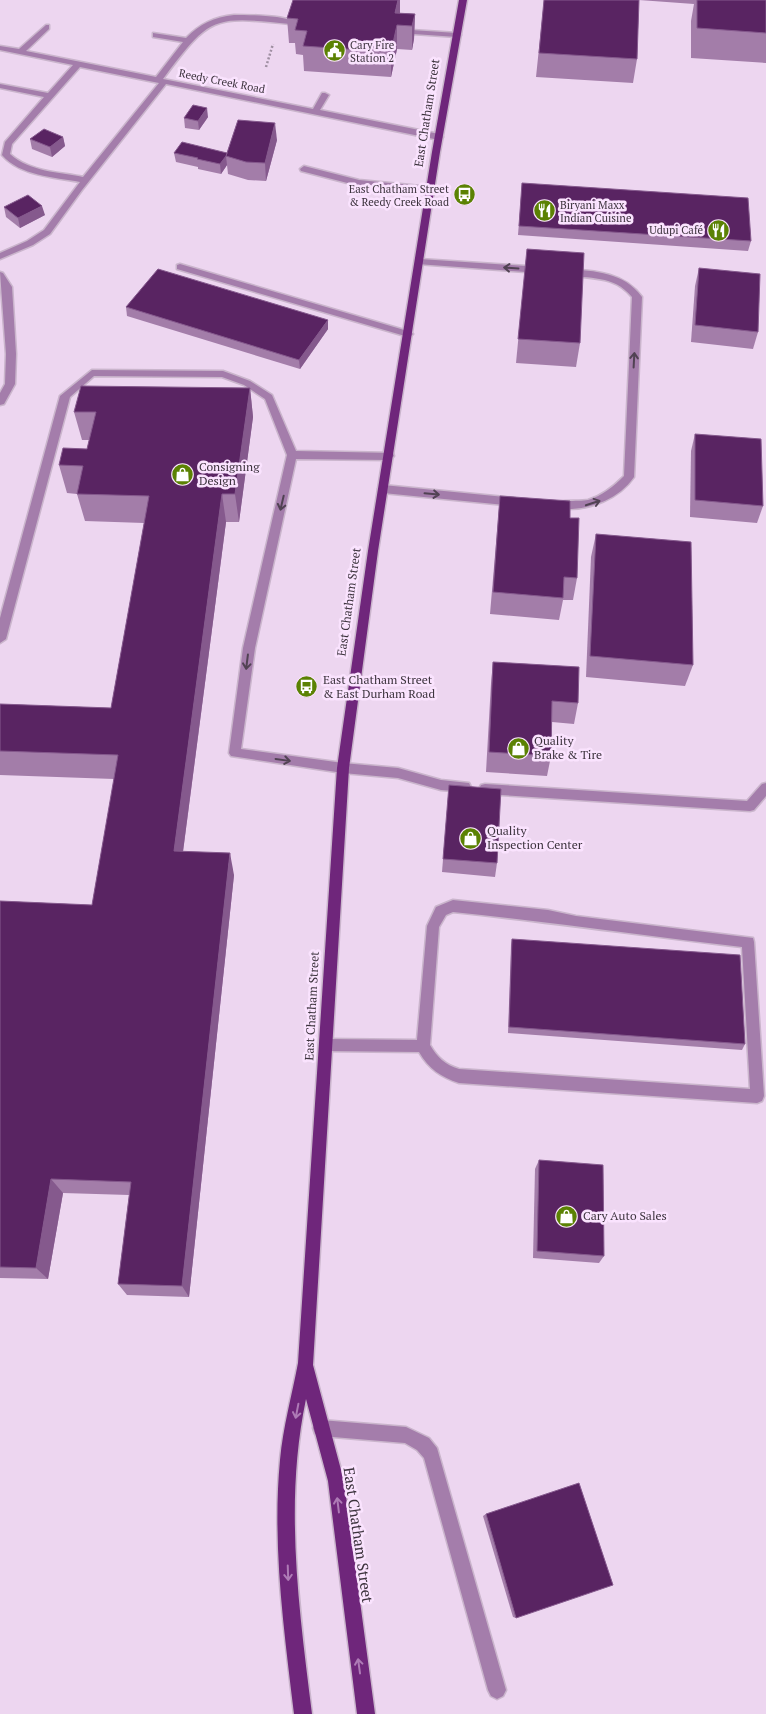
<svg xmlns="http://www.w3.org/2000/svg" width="766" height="1714" font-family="'PT Serif',serif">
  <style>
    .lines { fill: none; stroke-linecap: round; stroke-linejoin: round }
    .minor-casing { stroke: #cab5cc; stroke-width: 3 }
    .major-casing { stroke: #cab5cc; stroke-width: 3 }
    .path { stroke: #9f8fa2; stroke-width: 2.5; stroke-dasharray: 2 2; stroke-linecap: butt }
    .minor { fill: #a47dab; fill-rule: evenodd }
    .major { fill: #6f267b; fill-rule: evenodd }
    .wall { fill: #a37da9 }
    .shaded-wall { fill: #85598d }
    .building { fill: #592462; stroke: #85598d }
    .oneway { stroke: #514253 }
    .oneway2 { stroke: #ae7bb6 }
    .labels { text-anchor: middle; stroke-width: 5; stroke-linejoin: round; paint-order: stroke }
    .far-poi-label { font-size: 11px; fill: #3c333d; stroke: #fae3fe; text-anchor: start }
    .far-street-label { font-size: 11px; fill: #3c333d; stroke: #fae3fe }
    .street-label { font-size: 12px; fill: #3c333d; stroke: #fae3fe }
    .poi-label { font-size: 12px; fill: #3c333d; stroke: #fae3fe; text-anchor: start }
    .near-street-label { font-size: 15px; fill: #3c333d; stroke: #fae3fe }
  </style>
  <rect width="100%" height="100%" fill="#edd6f0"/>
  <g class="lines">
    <defs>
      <g id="minor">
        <path d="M234,15C248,15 283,15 294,22L290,24C212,16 210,16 163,79L313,109L322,93H325L329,95L320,110L439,134L443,137L439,140L166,84L82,190L50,234L33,245L0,259V253L27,241L44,230L80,182C54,177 20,176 2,155L5,142L44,97L0,88V84L48,93L73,65L0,50V46L19,49L46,25H49V29L26,51L156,77L183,42L153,37V33L186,38C200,24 214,17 234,15ZM80,67L159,83L83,177C59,172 30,172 10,154L12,144Z"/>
        <path d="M396,29L457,33L461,35L457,37L399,33L395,31Z"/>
        <path d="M304,166L359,180L431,187L435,190L431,193L359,186L301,171L300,169Z"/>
        <path d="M420,259L540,267L545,270L540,273L417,264L415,262Z"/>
        <path d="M180,264L411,332L413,334L411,336H405L177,269V265Z"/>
        <path d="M567,269C595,271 624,272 642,297L634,477C619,499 590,510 564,509C558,509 553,510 550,505C555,499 578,502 588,500C602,496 614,486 624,476L632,297C613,274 590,280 564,274L562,272Z"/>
        <path d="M0,272L3,273L12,287L16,354L15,384L4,404L0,405V393L5,384L6,354Z"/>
        <path d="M92,370L223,371L250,381L272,395L296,451L393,453L394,456L389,460L296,459L255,648L241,749L343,763L398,768L441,780L469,783L471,787L469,791L465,792L441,790L398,778L343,773L231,756L229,753L243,648L287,455L265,399L244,385L222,377L94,376L70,397L6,639L0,643V618L60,396Z"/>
        <path d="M383,485L515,498L520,502L515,506L383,493L378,489Z"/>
        <path d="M766,783V796L754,810L750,811L485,794L481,793L479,789L481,785L485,784L747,801L762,784Z"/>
        <path d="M453,900L548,910L576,916L753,938L754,942L764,1096L762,1101L757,1103L459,1083C441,1077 429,1069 419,1052L326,1051L321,1050L319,1045L321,1040L326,1039L417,1040L427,926L436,907ZM453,912C550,922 645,936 742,947L750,1089L459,1069C445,1065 437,1057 430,1045L439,927L446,915Z"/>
        <path d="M321,1420L406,1427L429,1438L437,1448L506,1690L503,1696L497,1699L491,1696L488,1690L424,1458L417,1450L405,1443L321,1436L315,1434L313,1428L315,1422Z"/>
      </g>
      <path id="major" d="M459,0H467L440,152L378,551L349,768L313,1365L344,1481L375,1714H357L328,1481L306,1399C284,1504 299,1608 312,1714H294C284,1630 272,1545 280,1460C283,1427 292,1395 298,1363L337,768L368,551L432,152Z"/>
    </defs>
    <use href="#minor" class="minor-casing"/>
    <use href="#major" class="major-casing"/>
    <path class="path" d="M266,67L273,44"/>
    <use href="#minor" class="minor"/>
    <use href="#major" class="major"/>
  </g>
  <g class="wall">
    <path d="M544,0H766V63L691,58V21L694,4L639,0L637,59L633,83L536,77Z"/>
    <path d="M400,13L415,14L414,39L412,50L397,49L391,77L304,71L303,55L296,54L295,43H289L287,18Z"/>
    <path d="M208,117L199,130L185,128L184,118Z"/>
    <path d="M63,137L65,146L52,157L32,149L30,139Z"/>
    <path d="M277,140L266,181L248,180L228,174L227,165L221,174L198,169V167L176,162L174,153H227Z"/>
    <path d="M522,183L751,241L748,251L518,235Z"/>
    <path d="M4,207L45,215L20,228L6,217Z"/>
    <path d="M527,249L580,343L576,367L516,363Z"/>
    <path d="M699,268L758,332L753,349L691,342L695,286Z"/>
    <path d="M126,307L328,329L300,369L127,316Z"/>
    <path d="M250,388L253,417L239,522H226L183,852L234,875L189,1297L127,1295L118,1284L129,1195L63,1193L48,1279L0,1278V901L92,905L114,779L0,775V704L111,708L144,523L85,521L77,494L67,493L59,465L87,449L89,440H82L74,412Z"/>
    <path d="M695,434L763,506L757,523L690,517L691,451Z"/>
    <path d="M500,496L570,518L577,578L573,600H563L559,620L490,614Z"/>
    <path d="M596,534L693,665L685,686L586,677L591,557Z"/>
    <path d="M493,662L578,703L574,724L552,722L551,756L547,776L486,772L491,683Z"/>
    <path d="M449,785L497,863L495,877L442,872Z"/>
    <path d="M512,939L745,1044L742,1050L508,1033L511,945Z"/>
    <path d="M539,1160L604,1256L599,1263L533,1258L535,1169Z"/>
    <path d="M486,1514L516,1618L513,1617L483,1516Z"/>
  </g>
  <g class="shaded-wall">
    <path d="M398,0H400V14L397,25V49L391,77V52L395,13Z"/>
    <path d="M415,14L414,39L412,50V26Z"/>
    <path d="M207,108L208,117L199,130L198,121Z"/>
    <path d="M275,123L277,140L266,181L265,163Z"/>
    <path d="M63,137L65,146L52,157L50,147Z"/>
    <path d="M226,156L227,165L221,174L220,164Z"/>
    <path d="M42,206L45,215L20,228L18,218Z"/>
    <path d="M328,320V329L300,369L299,360Z"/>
    <path d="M250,388L253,417L239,522L235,494Z"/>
    <path d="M222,494L226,522L180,874L174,851Z"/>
    <path d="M230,853L234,875L189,1297L182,1286Z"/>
    <path d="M51,1179L63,1193L48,1279L36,1268Z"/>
  </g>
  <g class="building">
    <path d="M293,0H398L395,13L415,14L412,26L397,25L391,52L303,46L307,31L295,30L298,19L287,18Z"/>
    <path d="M544,0H639L637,59L539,53Z"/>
    <path d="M697,0H766V33L697,28Z"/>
    <path d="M193,105L207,108L198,121L184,118Z"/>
    <path d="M238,120L275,123L265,163L246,162L226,156Z"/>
    <path d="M44,129L63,137L50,147L30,139Z"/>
    <path d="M182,142L227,153L226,156L220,164L197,159L198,158L174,153Z"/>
    <path d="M522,183L748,198L751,241L519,226Z"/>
    <path d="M28,195L42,206L18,218L4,207Z"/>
    <path d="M527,249L584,253L580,343L518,339Z"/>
    <path d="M699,268L760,274L758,332L695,325Z"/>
    <path d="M158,269L328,320L299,360L126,307Z"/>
    <path d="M81,386L250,388L235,494H222L174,851L230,853L182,1286L118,1284L131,1182L51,1179L36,1268L0,1267V901L92,905L118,755L0,751V704L111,708L149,496L77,494L83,466L59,465L63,448L87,449L96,412H74Z"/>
    <path d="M695,434L761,439L763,506L695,500Z"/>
    <path d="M500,496L570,501V518H579L577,578L564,577L563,598L493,592Z"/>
    <path d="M596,534L691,542L693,665L590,656Z"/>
    <path d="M493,662L579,667L578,703L552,701L551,756L489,752Z"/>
    <path d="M449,785L501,789L497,863L443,859Z"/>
    <path d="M512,939L740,955L745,1044L509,1027Z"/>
    <path d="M539,1160L603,1165L604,1256L537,1251Z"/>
    <path d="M579,1483L613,1585L516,1618L486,1514Z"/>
  </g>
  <defs><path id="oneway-shaft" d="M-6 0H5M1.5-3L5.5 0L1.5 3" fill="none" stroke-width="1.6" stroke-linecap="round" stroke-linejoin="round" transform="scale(1.25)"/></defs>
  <g class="oneway">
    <use href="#oneway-shaft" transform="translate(511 268) rotate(-176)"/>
    <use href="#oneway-shaft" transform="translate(634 360) rotate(-87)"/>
    <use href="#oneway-shaft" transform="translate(432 494) rotate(5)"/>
    <use href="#oneway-shaft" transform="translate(282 503) rotate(103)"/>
    <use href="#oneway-shaft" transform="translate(593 503) rotate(-18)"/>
    <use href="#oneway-shaft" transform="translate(247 662) rotate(97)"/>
    <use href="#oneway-shaft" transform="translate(283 760) rotate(8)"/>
  </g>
  <g class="oneway2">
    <use href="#oneway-shaft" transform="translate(297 1411) rotate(101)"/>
    <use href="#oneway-shaft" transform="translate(338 1505) rotate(-97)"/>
    <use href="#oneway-shaft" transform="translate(288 1573) rotate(88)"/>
    <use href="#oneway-shaft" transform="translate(359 1666) rotate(-98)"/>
  </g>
  <defs>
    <symbol id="civic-disc" viewBox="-11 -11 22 22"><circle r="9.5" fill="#5b8203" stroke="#fae3fe"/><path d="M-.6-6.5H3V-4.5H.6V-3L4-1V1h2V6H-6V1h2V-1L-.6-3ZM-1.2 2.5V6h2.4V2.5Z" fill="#fff"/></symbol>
    <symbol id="bus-disc" viewBox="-11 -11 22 22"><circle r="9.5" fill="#5b8203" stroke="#fae3fe"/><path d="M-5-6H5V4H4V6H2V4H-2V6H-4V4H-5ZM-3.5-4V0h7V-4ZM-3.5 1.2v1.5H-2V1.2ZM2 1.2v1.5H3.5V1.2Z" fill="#fff"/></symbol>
    <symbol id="restaurant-disc" viewBox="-11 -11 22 22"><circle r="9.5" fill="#5b8203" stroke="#fae3fe"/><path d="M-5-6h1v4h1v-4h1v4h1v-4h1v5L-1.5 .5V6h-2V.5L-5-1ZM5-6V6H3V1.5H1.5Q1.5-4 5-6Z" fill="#fff"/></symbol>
    <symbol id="shop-disc" viewBox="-11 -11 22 22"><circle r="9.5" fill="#5b8203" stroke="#fae3fe"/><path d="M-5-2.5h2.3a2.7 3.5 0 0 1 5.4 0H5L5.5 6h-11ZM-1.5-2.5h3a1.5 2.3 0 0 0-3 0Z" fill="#fff"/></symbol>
  </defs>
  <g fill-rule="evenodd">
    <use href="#civic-disc" x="322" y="38" width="25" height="25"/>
    <use href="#bus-disc" x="452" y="182" width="25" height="25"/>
    <use href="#restaurant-disc" x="532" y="198" width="25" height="25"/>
    <use href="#restaurant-disc" x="706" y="218" width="25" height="25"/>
    <use href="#shop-disc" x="170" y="462" width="25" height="25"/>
    <use href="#bus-disc" x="294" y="674" width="25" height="25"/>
    <use href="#shop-disc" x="506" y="736" width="25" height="25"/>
    <use href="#shop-disc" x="458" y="826" width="25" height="25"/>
    <use href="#shop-disc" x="554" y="1204" width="25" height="25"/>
  </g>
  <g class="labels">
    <g class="far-poi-label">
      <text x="350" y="49">Cary Fire<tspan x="350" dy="13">Station 2</tspan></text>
      <text x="449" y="193" text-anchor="end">East Chatham Street<tspan x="449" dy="13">&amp; Reedy Creek Road</tspan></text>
      <text x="560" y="209">Biryani Maxx<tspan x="560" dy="13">Indian Cuisine</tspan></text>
      <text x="703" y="234" text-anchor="end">Udupi Café</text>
    </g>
    <g class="far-street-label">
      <text transform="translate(222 81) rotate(11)" y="4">Reedy Creek Road</text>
    </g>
    <g class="street-label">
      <text transform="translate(427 113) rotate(-81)" y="4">East Chatham Street</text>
      <text transform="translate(349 602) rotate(-82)" y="4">East Chatham Street</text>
      <text transform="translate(312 1006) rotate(-87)" y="4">East Chatham Street</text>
    </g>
    <g class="poi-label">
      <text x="199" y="471">Consigning<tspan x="199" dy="14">Design</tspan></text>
      <text x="323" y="684">East Chatham Street<tspan x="323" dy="14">&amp; East Durham Road</tspan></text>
      <text x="534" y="745">Quality<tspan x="534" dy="14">Brake &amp; Tire</tspan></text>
      <text x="487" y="835">Quality<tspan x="487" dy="14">Inspection Center</tspan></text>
      <text x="583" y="1220">Cary Auto Sales</text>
    </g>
    <g class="near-street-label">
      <text transform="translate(358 1535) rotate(82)" y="5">East Chatham Street</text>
    </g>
  </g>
</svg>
